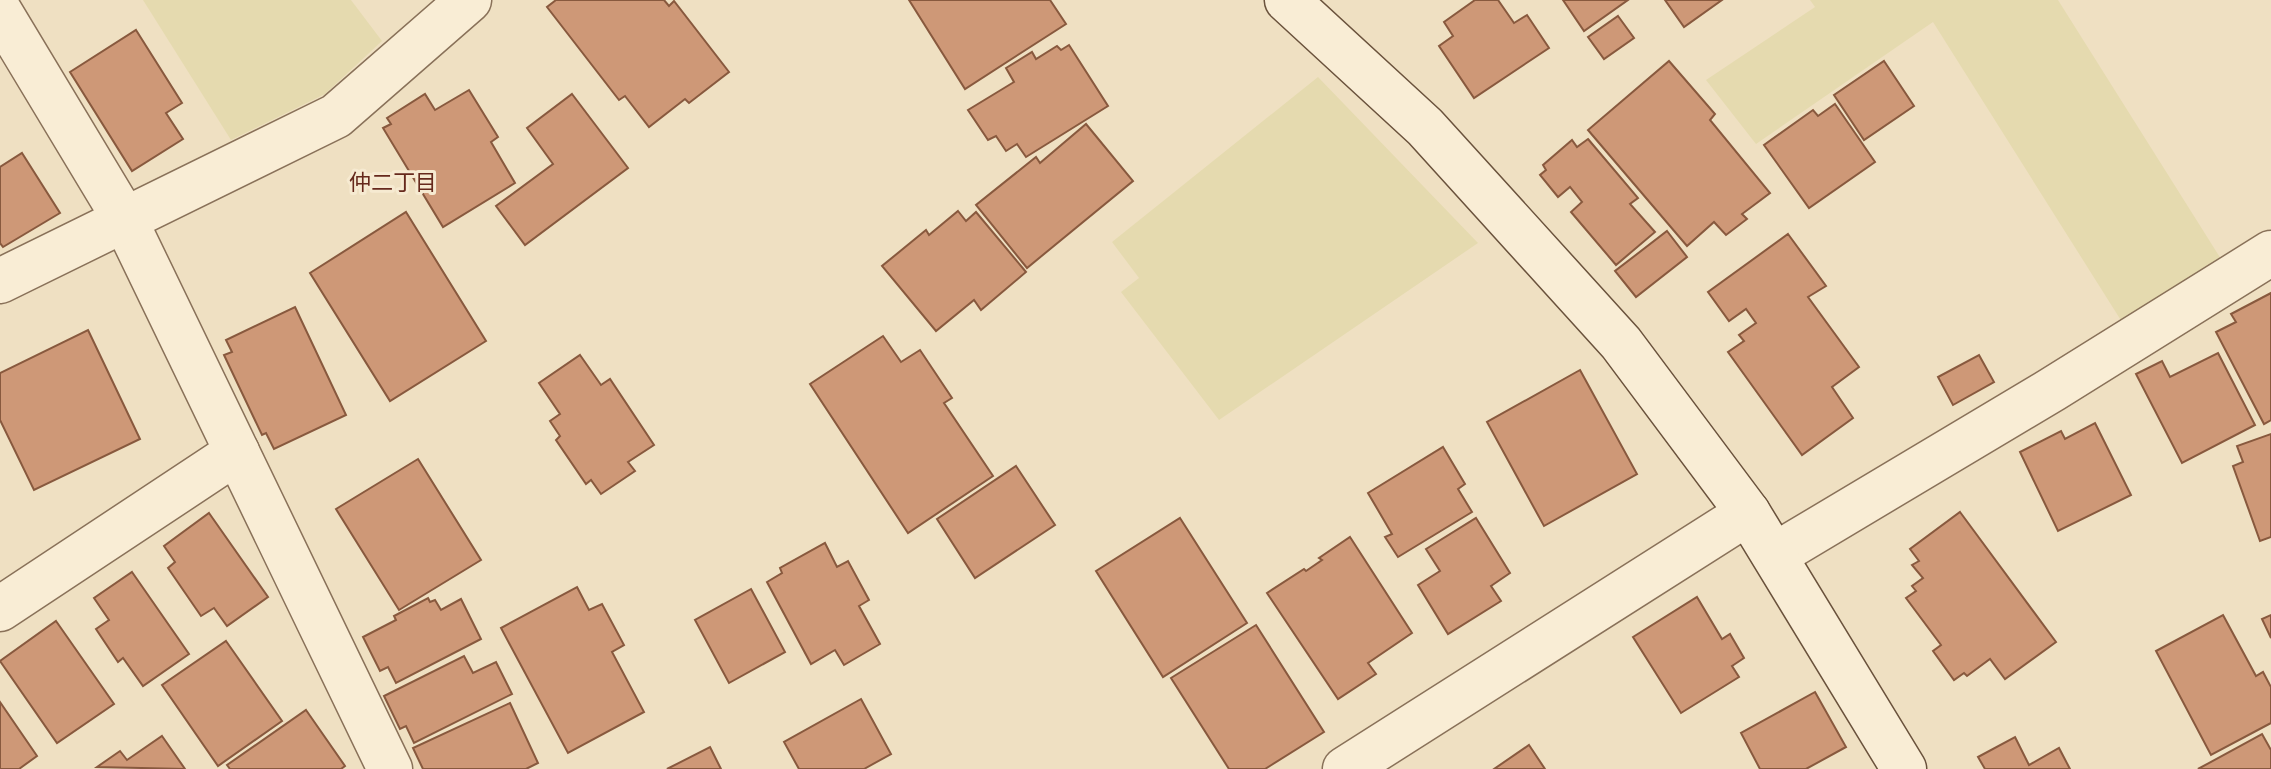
<svg xmlns="http://www.w3.org/2000/svg" width="2271" height="769" font-family="'PT Serif','Noto Sans JP',serif">
  <style>
    .farmland { fill: #e5daaf }
    .building { fill: #ce9877; stroke: #88593e; stroke-width: 2 }
    .lines { fill: none; stroke-linecap: round; stroke-linejoin: round }
    .street-casing { stroke: #897159; stroke-width: 47 }
    .secondary-casing { stroke: #6a523c; stroke-width: 47 }
    .street { stroke: #f9edd5; stroke-width: 44 }
    .secondary { stroke: #f9edd5; stroke-width: 44 }
    .labels { text-anchor: middle; stroke-width: 6; stroke-linejoin: round; paint-order: stroke }
    .neighbourhood-label { font-size: 22px; fill: #66291c; stroke: #f6ead1 }
  </style>
  <rect width="100%" height="100%" fill="#efe0c2"/>
  <g class="farmland">
    <path d="M143,0H351L382,41L325,94L231,140Z"/>
    <path d="M1810,0H2058L2221,259L2122,322L1933,22L1756,144L1706,80L1815,7Z"/>
    <path d="M1318,77L1478,243L1219,420L1121,292L1139,278L1112,242Z"/>
  </g>
  <g class="building">
    <path d="M556,0H664L669,6L674,1L729,72L689,103L685,99L649,127L625,96L619,100L547,7Z"/>
    <path d="M909,0H1050L1066,24L965,89Z"/>
    <path d="M1475,0H1498L1514,23L1527,15L1549,48L1474,98L1439,46L1453,36L1444,22Z"/>
    <path d="M1563,0H1628L1584,31Z"/>
    <path d="M1665,0H1722L1684,27Z"/>
    <path d="M1618,16L1634,38L1604,59L1588,37Z"/>
    <path d="M136,30L182,103L166,113L183,139L132,171L70,72Z"/>
    <path d="M1069,45L1108,106L1026,157L1017,144L1006,151L996,136L988,140L968,110L1014,82L1006,68L1032,52L1036,59L1057,46L1061,50Z"/>
    <path d="M1669,61L1715,114L1710,120L1770,193L1742,214L1747,219L1726,235L1714,222L1687,246L1588,130Z"/>
    <path d="M1884,61L1914,106L1864,140L1834,95Z"/>
    <path d="M469,90L498,137L491,142L515,183L443,227L383,128L391,124L387,118L425,94L435,110Z"/>
    <path d="M572,94L628,168L525,245L496,206L553,164L527,128Z"/>
    <path d="M1835,104L1875,162L1809,208L1764,145L1813,110L1818,116Z"/>
    <path d="M1086,124L1133,181L1027,268L976,205L1036,157L1040,163Z"/>
    <path d="M1588,139L1638,198L1630,204L1655,232L1616,265L1571,212L1582,202L1570,187L1558,197L1540,175L1546,170L1543,165L1572,140L1577,147Z"/>
    <path d="M22,153L60,213L3,247L0,243V167Z"/>
    <path d="M958,211L966,221L976,212L1026,272L981,310L974,300L936,331L882,266L926,230L929,235Z"/>
    <path d="M406,212L486,341L390,401L310,273Z"/>
    <path d="M1667,231L1687,257L1636,297L1615,271Z"/>
    <path d="M1788,234L1826,286L1808,297L1859,367L1832,387L1853,418L1802,455L1728,352L1744,341L1739,335L1756,323L1746,309L1729,321L1708,292Z"/>
    <path d="M2271,293V420L2264,424L2216,332L2236,322L2231,314Z"/>
    <path d="M295,307L346,415L274,449L266,433L262,435L224,355L232,352L226,340Z"/>
    <path d="M88,330L140,439L34,490L0,420V373Z"/>
    <path d="M883,336L901,362L920,350L952,398L944,403L993,476L908,533L810,384Z"/>
    <path d="M2218,353L2255,425L2182,463L2136,374L2162,361L2170,377Z"/>
    <path d="M580,355L601,385L610,379L654,445L628,462L635,471L601,494L591,480L586,484L556,440L560,436L550,421L560,414L539,383Z"/>
    <path d="M1979,355L1994,382L1953,405L1938,377Z"/>
    <path d="M1580,370L1637,474L1544,526L1487,422Z"/>
    <path d="M2095,423L2131,495L2058,531L2020,452L2061,431L2065,439Z"/>
    <path d="M2271,434V537L2260,541L2233,466L2243,462L2237,446Z"/>
    <path d="M1443,447L1465,484L1458,489L1472,512L1398,557L1385,537L1392,534L1368,493Z"/>
    <path d="M418,459L481,560L399,610L336,509Z"/>
    <path d="M1016,466L1055,525L975,578L937,519Z"/>
    <path d="M1960,512L2056,642L2005,679L1990,659L1967,676L1964,673L1954,680L1933,651L1941,645L1906,598L1916,591L1912,586L1923,578L1912,565L1919,561L1910,549Z"/>
    <path d="M209,513L268,597L227,626L214,608L201,616L168,568L175,562L164,546Z"/>
    <path d="M1180,518L1247,623L1163,677L1096,571Z"/>
    <path d="M1476,518L1510,573L1491,586L1501,601L1448,634L1418,585L1440,571L1426,549Z"/>
    <path d="M1350,537L1412,633L1368,663L1376,674L1338,699L1267,593L1304,569L1306,571L1322,560L1319,558Z"/>
    <path d="M825,543L837,567L848,561L869,600L859,606L880,644L844,665L835,650L811,664L767,582L782,573L780,568Z"/>
    <path d="M132,572L189,654L143,686L123,658L118,662L96,629L109,620L94,598Z"/>
    <path d="M577,587L589,610L602,604L624,645L612,652L644,712L568,753L501,628Z"/>
    <path d="M751,589L785,652L729,683L695,620Z"/>
    <path d="M1697,597L1722,639L1730,634L1744,658L1732,666L1739,677L1681,713L1633,637Z"/>
    <path d="M428,598L430,602L435,600L441,610L461,599L481,639L396,683L388,667L380,671L363,637L396,620L394,616Z"/>
    <path d="M2223,615L2256,676L2263,672L2271,687V723L2211,755L2156,651Z"/>
    <path d="M2271,615V638L2262,619Z"/>
    <path d="M56,621L114,704L57,743L0,661Z"/>
    <path d="M1256,625L1324,732L1265,769H1229L1171,678Z"/>
    <path d="M226,641L282,721L218,766L162,685Z"/>
    <path d="M464,656L473,673L496,662L512,694L414,743L406,726L400,729L384,696Z"/>
    <path d="M1815,692L1846,747L1806,769H1760L1741,733Z"/>
    <path d="M861,699L891,754L864,769H799L784,742Z"/>
    <path d="M0,702L37,756L19,769H0Z"/>
    <path d="M510,703L538,763L526,769H423L413,748Z"/>
    <path d="M306,710L345,766L341,769H230L227,765Z"/>
    <path d="M2262,734L2271,750V769H2198Z"/>
    <path d="M162,736L185,769L97,767L120,751L127,760Z"/>
    <path d="M2015,737L2029,765L2059,748L2070,769H1985L1978,757Z"/>
    <path d="M1529,745L1545,769H1494Z"/>
    <path d="M710,747L721,769H667Z"/>
  </g>
  <g class="lines">
    <defs>
      <g id="street">
        <path d="M0,12L124,218L390,769"/>
        <path d="M0,281L336,116L469,0"/>
        <path d="M1775,555L2053,389L2271,253"/>
        <path d="M0,609L237,452"/>
        <path d="M1345,769L1748,513"/>
      </g>
      <path id="secondary" d="M1287,0L1425,127L1621,343L1748,513L1904,769"/>
    </defs>
    <use href="#street" class="street-casing"/>
    <use href="#secondary" class="secondary-casing"/>
    <use href="#street" class="street"/>
    <use href="#secondary" class="secondary"/>
  </g>
  <g class="labels">
    <g class="neighbourhood-label">
      <text x="393" y="190">仲二丁目</text>
    </g>
  </g>
</svg>
